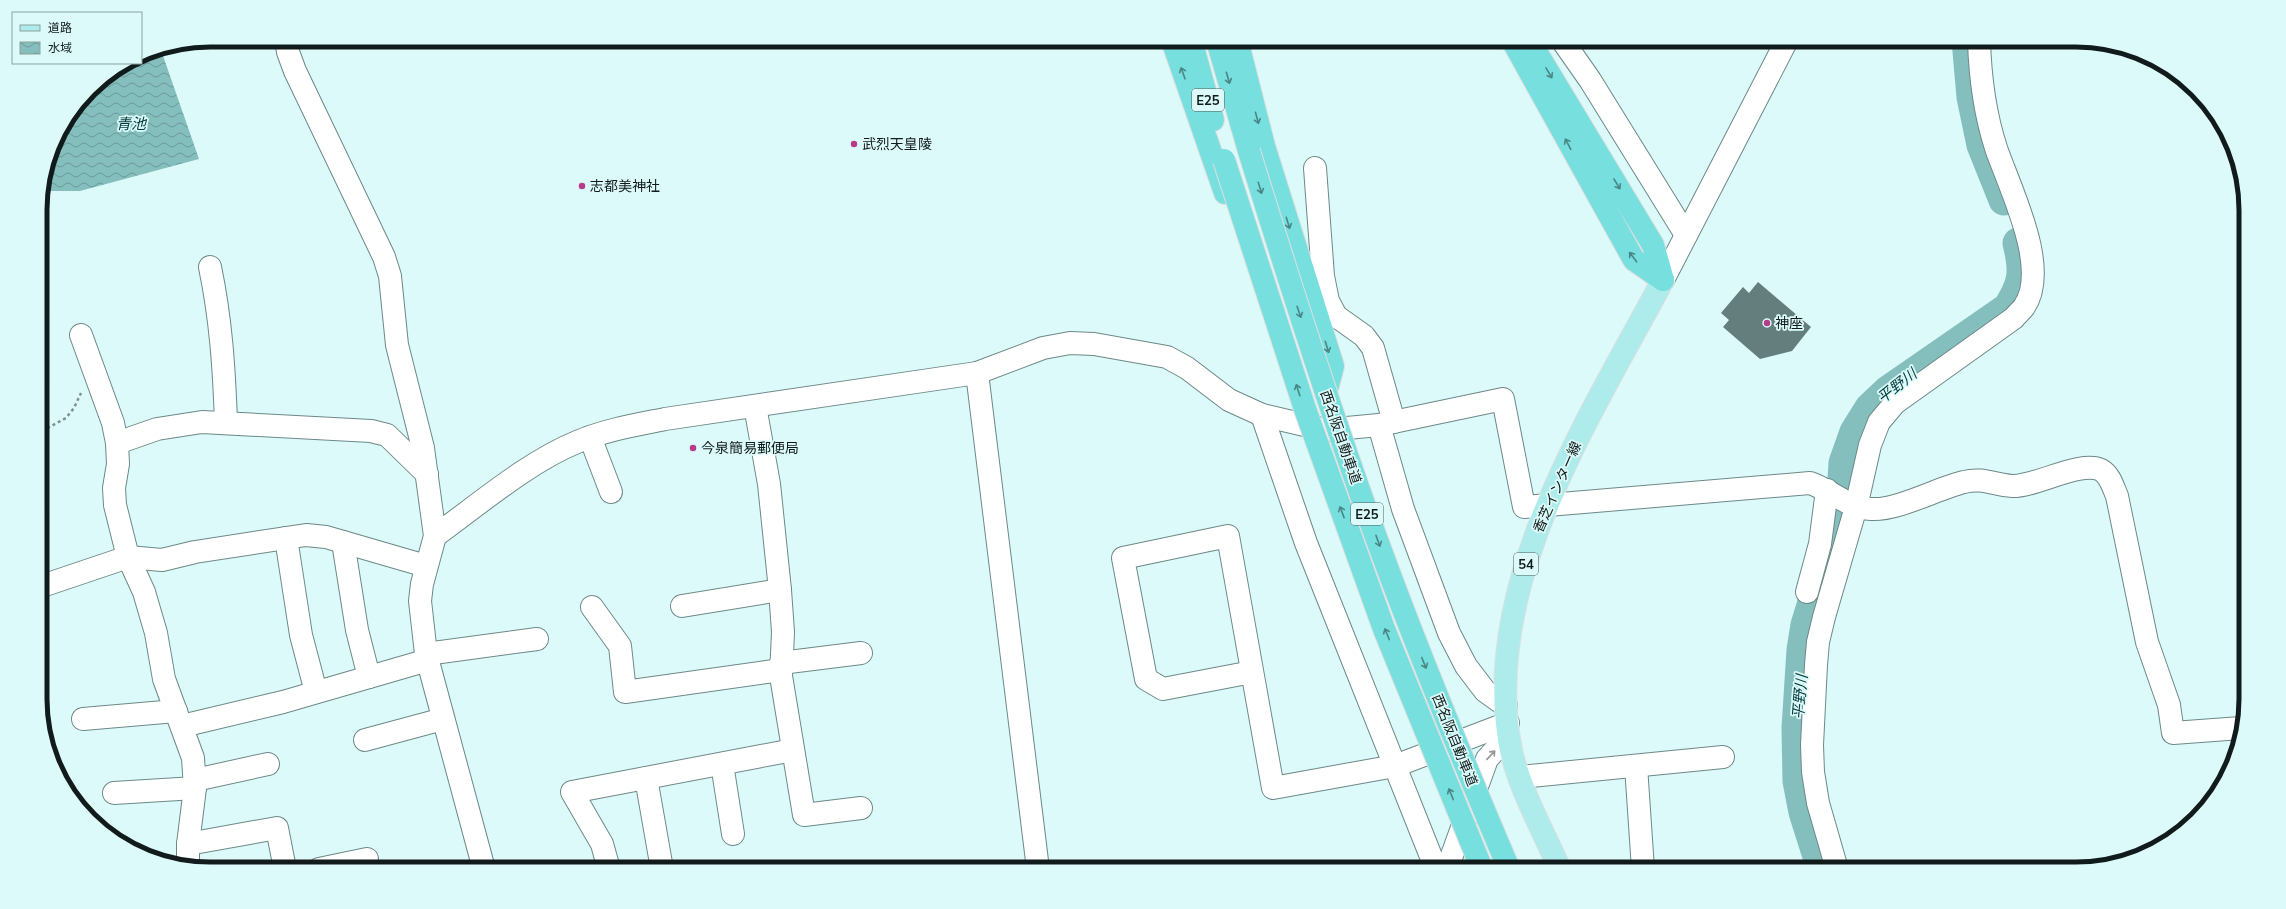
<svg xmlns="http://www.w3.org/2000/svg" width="2286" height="909" font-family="Mulish,'Noto Sans JP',sans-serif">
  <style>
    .water { fill: url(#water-waves) }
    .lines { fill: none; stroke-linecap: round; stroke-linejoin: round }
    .river { stroke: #84bfbe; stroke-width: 31 }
    .building { fill: #647e7e }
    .minor-casing { stroke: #6d8888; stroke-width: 24 }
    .major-casing { stroke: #dedfdf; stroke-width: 24 }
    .highway-casing { stroke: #dedfdf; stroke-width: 24 }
    .path { stroke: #7d9191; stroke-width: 2.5; stroke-dasharray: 3 3; stroke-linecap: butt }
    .minor { stroke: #fff; stroke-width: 22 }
    .major { stroke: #adeceb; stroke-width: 22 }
    .highway { stroke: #77dfde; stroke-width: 22 }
    .highway-bridge-casing { stroke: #dedfdf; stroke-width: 24; stroke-linecap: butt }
    .highway-bridge { stroke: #77dfde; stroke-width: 22 }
    .oneway { stroke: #498786 }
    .oneway2 { stroke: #949898 }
    .poi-dot { fill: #b73b8b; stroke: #dcfaf9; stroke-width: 1.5 }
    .labels { text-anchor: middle; stroke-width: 3.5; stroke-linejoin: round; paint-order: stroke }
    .shield { fill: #dcfaf9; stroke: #4e5e5e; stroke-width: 1 }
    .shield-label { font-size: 13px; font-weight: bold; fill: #111b1b }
    .poi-label { font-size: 14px; fill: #111b1b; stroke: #dcfaf9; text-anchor: start }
    .street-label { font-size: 14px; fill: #111b1b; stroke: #dcfaf9 }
    .water-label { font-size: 15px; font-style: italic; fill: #003a3b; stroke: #dcfaf9 }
    .rim { fill: none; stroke: #111b1b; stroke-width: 5 }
  </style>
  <defs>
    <pattern id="water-waves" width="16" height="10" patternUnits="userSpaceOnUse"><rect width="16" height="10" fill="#84bfbe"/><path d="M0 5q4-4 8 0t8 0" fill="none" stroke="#6b9a9a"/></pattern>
  </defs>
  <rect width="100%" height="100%" fill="#dcfaf9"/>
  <path class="water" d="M161,50L199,159L80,191H42L57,135L98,82L129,63H141V55Z"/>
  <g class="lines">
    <g class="river">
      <path d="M1967,40L1972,97L1982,145L2004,200"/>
      <path d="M1822,869L1804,812L1798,781L1797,728L1802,650L1806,625L1841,511L1844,463L1855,432L1870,408L1888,391L2008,308C2024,283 2025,272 2018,243"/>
    </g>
  </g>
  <path class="building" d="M1758,282L1811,327L1792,351L1760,359L1723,327L1729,320L1721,313L1743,287L1749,293Z"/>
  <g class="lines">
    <defs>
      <g id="minor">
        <path d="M286,40L288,52L295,71L384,257L390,276L397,345L423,448L435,536L422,584L420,601L426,654L484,869"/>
        <path d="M1562,40L1590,80L1686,235"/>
        <path d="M1315,168L1323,276L1328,301L1336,316L1364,336L1373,348L1394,422"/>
        <path d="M210,267C221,320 224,368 226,422"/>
        <path d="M1663,280L1787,40"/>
        <path d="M81,335L113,423L117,443L118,464L114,488L115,505L128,557L144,592L156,633L164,679L193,758L195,788L188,844V865"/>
        <path d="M977,373L1038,869"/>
        <path d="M755,406L769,484L780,590L783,632L781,676L804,815L861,808"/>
        <path d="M1262,415L1306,543L1436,869"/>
        <path d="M1379,425L1403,509L1449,633L1466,666L1485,691L1506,706"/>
        <path d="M590,437L611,492"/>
        <path d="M117,443L157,429L202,422L371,431L387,435L427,474"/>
        <path d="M435,536C478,505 528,462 577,442C605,430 635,425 665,419L977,373L1043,348L1070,343L1094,344L1167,357L1187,368L1229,400L1262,415L1326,430L1379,425L1503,399L1524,507L1810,483C1831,490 1848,508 1871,509C1897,511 1938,488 1964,482C1983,477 1994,485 2012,486C2035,487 2081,460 2101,470C2110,475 2113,487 2117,496L2147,642L2169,705L2173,733L2241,728"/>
        <path d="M286,538L301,635L316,692"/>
        <path d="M343,542L357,630L369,677"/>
        <path d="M42,586L128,557L162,560L195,552L306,535L326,537L426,566"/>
        <path d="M1807,592L1820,544L1827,490"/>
        <path d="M682,606L780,590"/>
        <path d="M592,607L620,646L625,692L781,670"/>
        <path d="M426,654L537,639"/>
        <path d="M781,663L861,653"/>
        <path d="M1252,672L1163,689L1146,679L1123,558L1228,536L1273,788L1395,766L1508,723"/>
        <path d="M83,719L176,711"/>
        <path d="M182,726L283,702L428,660"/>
        <path d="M365,740L443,719"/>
        <path d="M722,764L733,834"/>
        <path d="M1636,766L1643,869"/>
        <path d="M1520,777L1723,757"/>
        <path d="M646,778L662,869"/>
        <path d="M195,780L268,764"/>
        <path d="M114,793L195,788"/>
        <path d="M188,844L277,828L285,869"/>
        <path d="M319,869L367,859"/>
        <path d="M609,869L602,844L572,792L793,750"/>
        <path d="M1447,869L1487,759L1497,748L1510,746"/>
        <path d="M1837,869L1818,803L1813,772L1812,745L1816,665L1818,642L1824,617L1856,507L1870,445L1879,422L1895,403L2014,318C2017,314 2021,311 2024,307C2051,268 2009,187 1996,148C1985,114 1980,76 1979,40"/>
      </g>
      <path id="major" d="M1560,869C1543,831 1517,784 1510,745C1481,583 1590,417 1663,280"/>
      <g id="highway">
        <path d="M1172,40L1225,193"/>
        <path d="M1191,40L1213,120"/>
        <path d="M1217,40L1249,151"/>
        <path d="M1237,40L1264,146L1333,366L1326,393"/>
        <path d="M1512,40L1634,260L1663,280"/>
        <path d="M1529,40L1653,245L1663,280"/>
      </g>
    </defs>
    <use href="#minor" class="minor-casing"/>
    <use href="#major" class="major-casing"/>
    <use href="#highway" class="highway-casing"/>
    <path class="path" d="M42,431L66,418L74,408L81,393"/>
    <use href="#minor" class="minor"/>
    <use href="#major" class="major"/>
    <use href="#highway" class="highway"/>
    <defs>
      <g id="highway-bridge">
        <path d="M1249,151C1285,268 1322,385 1363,501C1407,626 1457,747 1509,869"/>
        <path d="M1224,160L1305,409L1384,629L1482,869"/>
      </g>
    </defs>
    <use href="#highway-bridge" class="highway-bridge-casing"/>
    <use href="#highway-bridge" class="highway-bridge"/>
  </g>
  <defs><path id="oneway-shaft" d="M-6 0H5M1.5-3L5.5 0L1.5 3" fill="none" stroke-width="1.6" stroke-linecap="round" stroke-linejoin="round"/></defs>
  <g class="oneway">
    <use href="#oneway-shaft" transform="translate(1183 73) rotate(-109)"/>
    <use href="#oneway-shaft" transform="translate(1549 73) rotate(59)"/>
    <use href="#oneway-shaft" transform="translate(1228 78) rotate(74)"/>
    <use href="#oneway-shaft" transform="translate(1257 118) rotate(75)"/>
    <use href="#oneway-shaft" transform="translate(1568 144) rotate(-118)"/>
    <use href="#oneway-shaft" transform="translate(1617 184) rotate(59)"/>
    <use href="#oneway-shaft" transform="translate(1260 188) rotate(73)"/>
    <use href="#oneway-shaft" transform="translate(1288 223) rotate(73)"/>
    <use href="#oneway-shaft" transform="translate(1633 257) rotate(-127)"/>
    <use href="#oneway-shaft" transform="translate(1299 312) rotate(71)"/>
    <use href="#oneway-shaft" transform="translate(1327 347) rotate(73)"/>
    <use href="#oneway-shaft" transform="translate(1298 390) rotate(-108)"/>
    <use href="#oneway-shaft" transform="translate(1342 512) rotate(-110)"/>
    <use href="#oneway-shaft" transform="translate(1378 541) rotate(70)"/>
    <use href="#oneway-shaft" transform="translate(1387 634) rotate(-112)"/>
    <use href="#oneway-shaft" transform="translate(1424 663) rotate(68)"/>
    <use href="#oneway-shaft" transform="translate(1451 794) rotate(-112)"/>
  </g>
  <use class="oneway2" href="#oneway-shaft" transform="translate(1491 755) rotate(-47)"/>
  <g class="poi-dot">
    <circle cx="854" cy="144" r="4"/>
    <circle cx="582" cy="186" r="4"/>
    <circle cx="1767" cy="323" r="4"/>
    <circle cx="693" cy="448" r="4"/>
  </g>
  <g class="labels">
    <g class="shield">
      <rect x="1192" y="89" width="32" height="22" rx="3"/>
      <rect x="1351" y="503" width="32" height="22" rx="3"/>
      <rect x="1514" y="553" width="24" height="22" rx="3"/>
    </g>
    <g class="shield-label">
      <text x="1208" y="105">E25</text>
      <text x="1367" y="519">E25</text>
      <text x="1526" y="569">54</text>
    </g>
    <g class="poi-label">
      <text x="862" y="149">武烈天皇陵</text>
      <text x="590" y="191">志都美神社</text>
      <text x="1775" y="328">神座</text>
      <text x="701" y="453">今泉簡易郵便局</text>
    </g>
    <g class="street-label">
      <text transform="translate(1341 437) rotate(71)" y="5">西名阪自動車道</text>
      <text transform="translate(1557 487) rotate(-66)" y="5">香芝インター線</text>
      <text transform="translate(1455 740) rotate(68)" y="5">西名阪自動車道</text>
    </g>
    <g class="water-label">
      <text x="131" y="129">青池</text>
      <text transform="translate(1897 386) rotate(-38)" y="5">平野川</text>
      <text transform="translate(1800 697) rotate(-85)" y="5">平野川</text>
    </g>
  </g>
  <path d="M0 0H2286V909H0ZM210 47H2076A163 163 0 0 1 2239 210V699A163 163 0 0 1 2076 862H210A163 163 0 0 1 47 699V210A163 163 0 0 1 210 47Z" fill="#dcfaf9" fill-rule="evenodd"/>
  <path class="rim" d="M210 47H2076A163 163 0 0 1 2239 210V699A163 163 0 0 1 2076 862H210A163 163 0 0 1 47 699V210A163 163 0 0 1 210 47Z"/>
  <rect x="12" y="12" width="130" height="52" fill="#dcfaf9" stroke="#8ba1a0"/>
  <rect x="20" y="25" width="20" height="6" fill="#adeceb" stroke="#8ba1a0"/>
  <text x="48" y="32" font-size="12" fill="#111b1b">道路</text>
  <rect x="20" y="42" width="20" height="12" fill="url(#water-waves)" stroke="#8ba1a0"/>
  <text x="48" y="52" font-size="12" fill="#111b1b">水域</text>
</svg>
